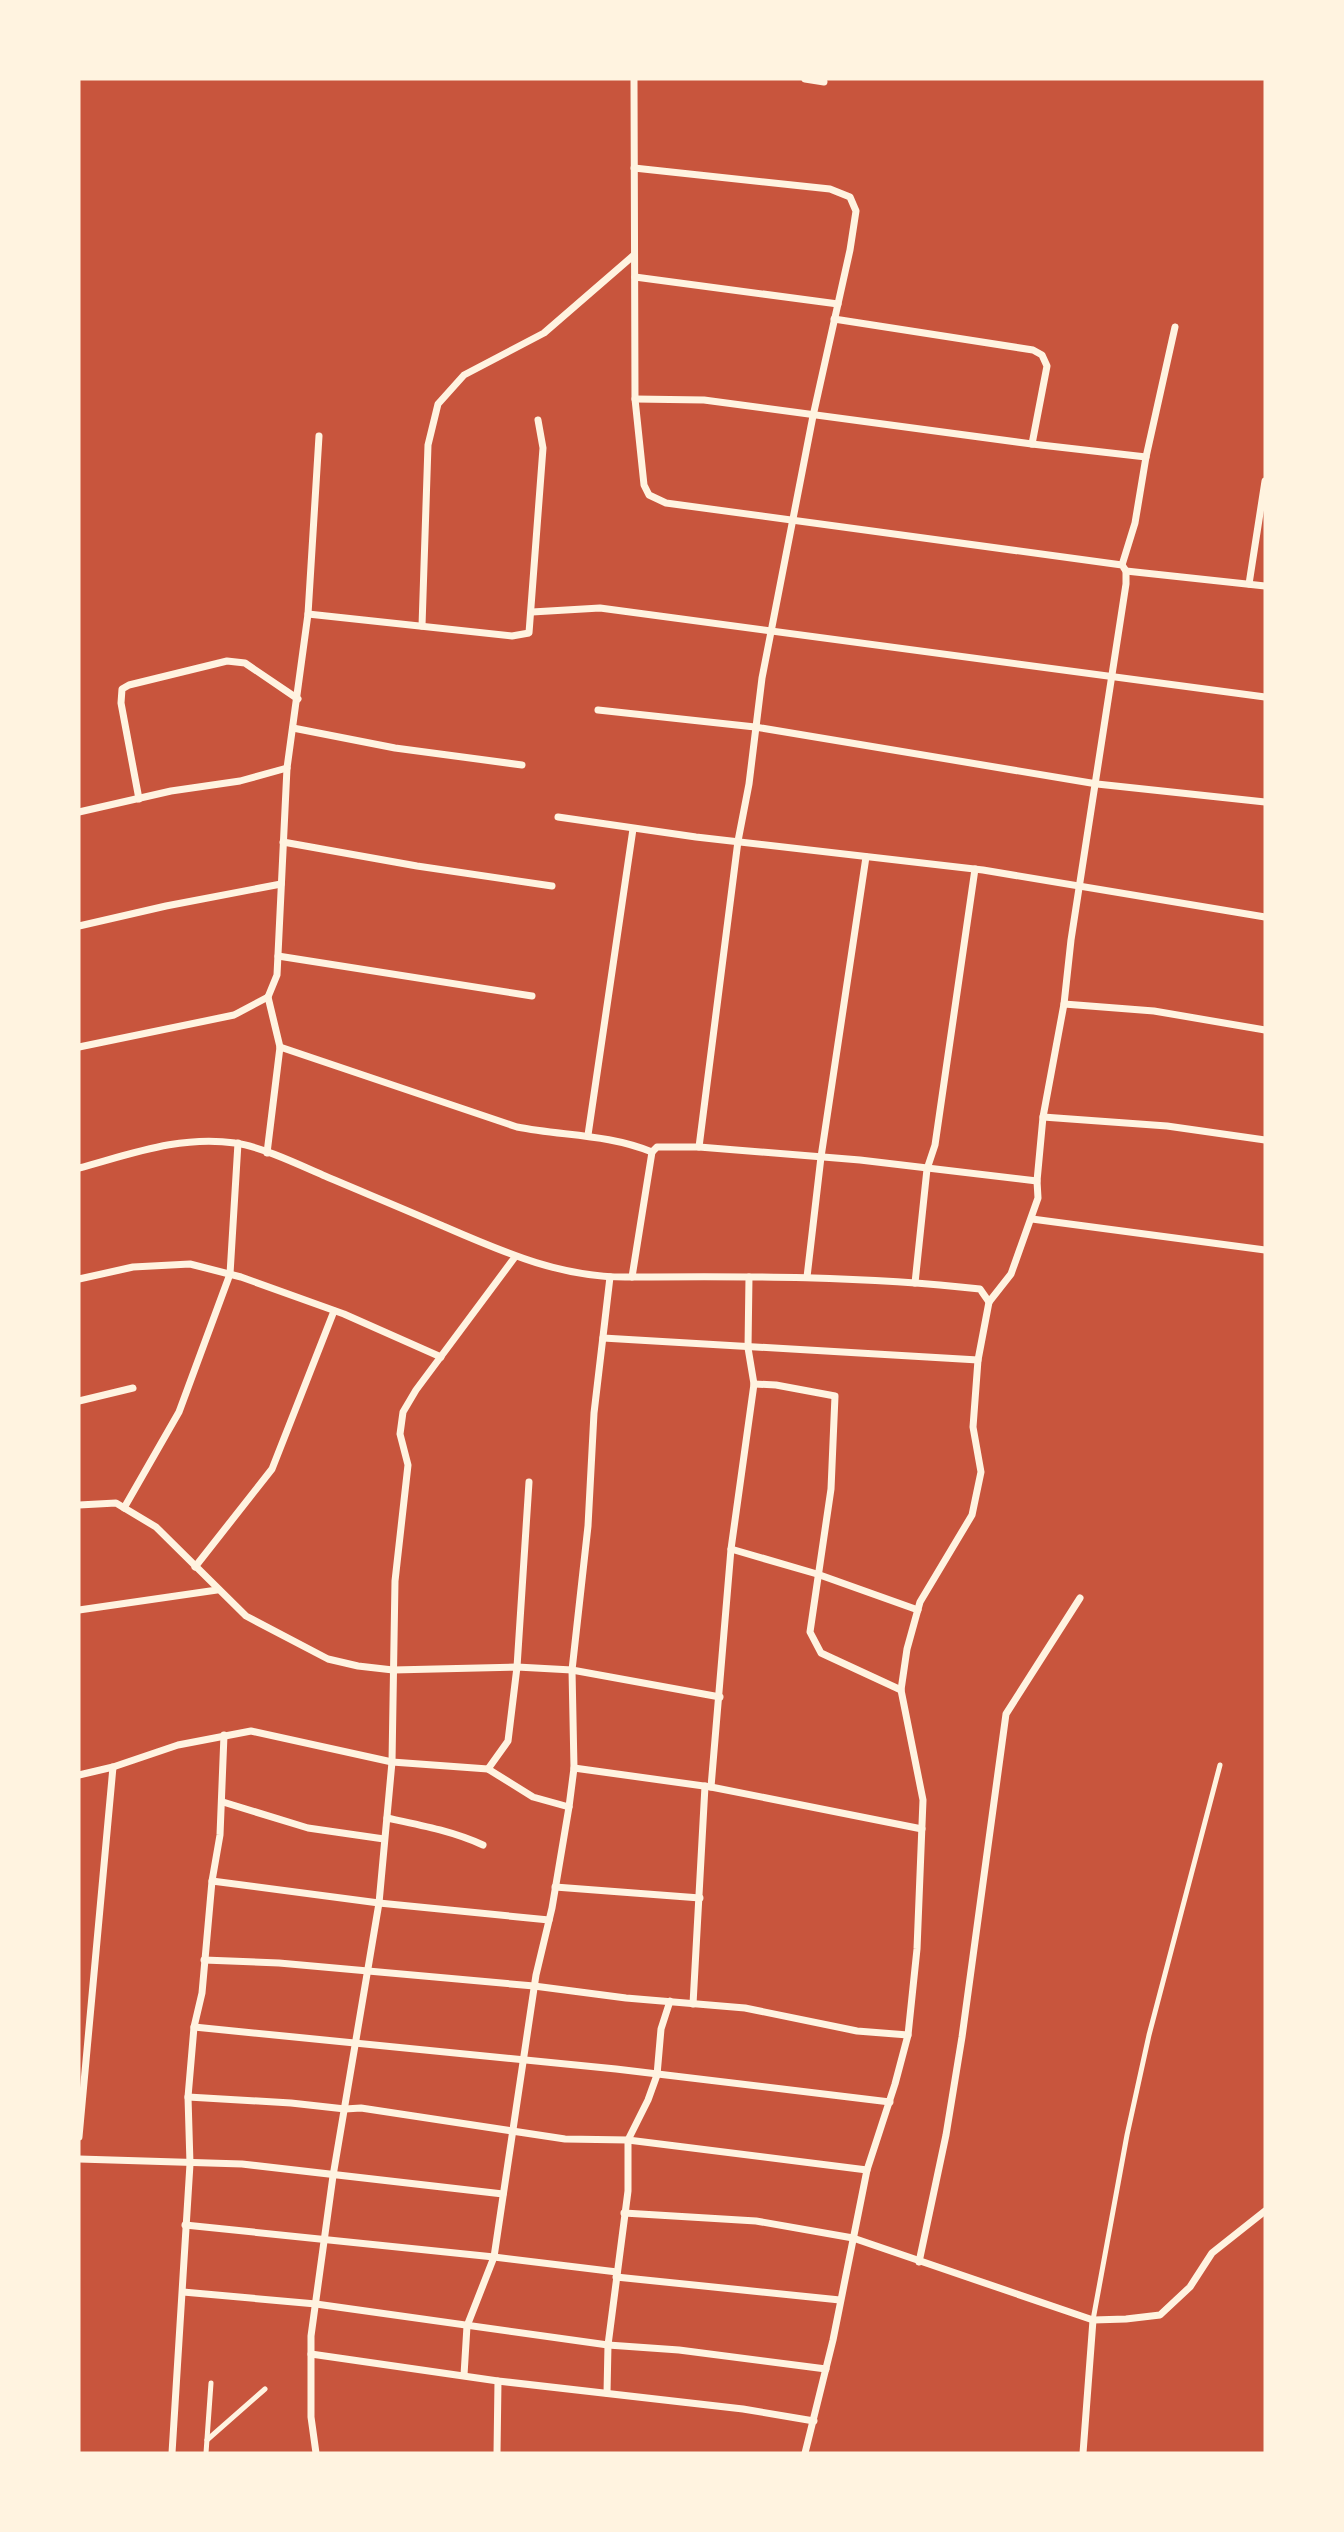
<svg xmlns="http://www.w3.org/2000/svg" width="1344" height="2532" font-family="'Roboto Condensed',sans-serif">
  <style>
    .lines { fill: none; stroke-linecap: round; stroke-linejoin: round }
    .service { stroke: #fff3e0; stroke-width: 5 }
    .minor { stroke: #fff3e0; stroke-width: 7 }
  </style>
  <rect width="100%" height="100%" fill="#c8553d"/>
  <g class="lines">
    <g class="service">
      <path d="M1093,2320L1127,2135L1149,2035L1220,1765"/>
      <path d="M207,2440L265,2389"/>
      <path d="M206,2453L211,2383"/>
    </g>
    <g class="minor">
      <path d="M634,79L635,399L644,485L649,495L666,503L1122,565L1126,571V584L1071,940L1064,1004L1043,1117L1037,1181L1038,1198L1011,1274L989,1302L978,1360L973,1427L981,1472L972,1515L920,1602L907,1649L901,1690L923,1800L917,1949L908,2035L895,2084L867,2170L833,2340L805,2453"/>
      <path d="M805,79L824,82"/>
      <path d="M634,168L830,189L850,197L856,211L850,250L813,416L762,678L749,784L738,841L699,1147H657L652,1152"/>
      <path d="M635,277L838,304"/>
      <path d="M834,319L1033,350L1042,355L1047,366L1032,444"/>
      <path d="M635,399L704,400L1032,444L1146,457"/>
      <path d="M1122,565L1135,523L1146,457L1175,327"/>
      <path d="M1126,571L1265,586"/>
      <path d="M1249,584L1265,481"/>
      <path d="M532,612L600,608L1265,697"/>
      <path d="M308,614L512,636L529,633L543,448L538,420"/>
      <path d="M422,626L428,445L438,404L464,375L544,333L634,255"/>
      <path d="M598,710L755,727L1097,784L1265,802"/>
      <path d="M293,728L395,748L522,765"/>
      <path d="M139,799L121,703L122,689L129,685L227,661L245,663L298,699"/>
      <path d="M79,812L171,791L240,781L287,768"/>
      <path d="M558,817L696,837L983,870L1265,917"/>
      <path d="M283,842L417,866L552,886"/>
      <path d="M79,926L166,906L281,884"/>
      <path d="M278,956L532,996"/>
      <path d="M1064,1004L1154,1011L1265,1030"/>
      <path d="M79,1047L234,1015L268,997L277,975L287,768L308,614L319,436"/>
      <path d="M280,1047L517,1127C563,1136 608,1134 652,1152"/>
      <path d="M1043,1117L1167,1126L1265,1140"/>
      <path d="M588,1135L633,829"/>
      <path d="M699,1147L860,1160L1037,1181"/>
      <path d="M652,1152L632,1277C748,1276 864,1276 980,1289L989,1302"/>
      <path d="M267,1153L280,1047L268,997"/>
      <path d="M79,1168C131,1154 181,1135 235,1143C260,1146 302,1166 325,1176C365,1193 404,1209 443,1226C505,1253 564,1279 632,1277"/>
      <path d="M1032,1219L1265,1250"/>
      <path d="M807,1277L821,1157L866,857"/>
      <path d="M79,1279L133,1267L190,1264L241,1277L344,1314L441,1357"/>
      <path d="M915,1283L927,1169L935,1145L975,869"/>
      <path d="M603,1338L978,1360"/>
      <path d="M754,1384L776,1385L835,1396L831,1489L810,1632L821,1653L901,1690"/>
      <path d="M79,1401L133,1388"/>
      <path d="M79,1505L116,1503L156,1527L246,1616L328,1659L358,1666L393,1670L517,1667L572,1670L720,1697"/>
      <path d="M124,1508L179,1412L230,1274L238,1143"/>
      <path d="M731,1549L817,1574L918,1610"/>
      <path d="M195,1567L272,1469L334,1311"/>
      <path d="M79,1610L217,1590"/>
      <path d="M574,1768L711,1787L922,1829"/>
      <path d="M488,1769L508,1741L517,1667L529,1482"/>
      <path d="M79,1775L113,1767L178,1745L251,1731L392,1762L488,1769L533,1797L569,1807"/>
      <path d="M711,1787L731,1549L754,1384L748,1348L749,1277"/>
      <path d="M223,1802L308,1828L384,1839"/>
      <path d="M387,1818C420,1825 452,1831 483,1845"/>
      <path d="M212,1881L379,1903L549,1920"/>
      <path d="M555,1887L700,1898"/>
      <path d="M204,1960L279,1963L534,1986L626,1998L745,2008L857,2031L908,2035"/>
      <path d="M693,2004L705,1786"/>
      <path d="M194,2027L616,2069L890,2102"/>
      <path d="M188,2097L291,2103L345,2109L361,2108L565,2139L628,2140L867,2170"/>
      <path d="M79,2137L113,1767"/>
      <path d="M79,2159L242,2164L503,2194"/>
      <path d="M624,2213L756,2221L853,2238L1093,2320L1126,2319L1160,2315L1190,2287L1212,2253L1265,2211"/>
      <path d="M185,2225L494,2257L617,2272"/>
      <path d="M919,2262L946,2135L962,2037L1006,1714L1080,1598"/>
      <path d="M616,2277L840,2300"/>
      <path d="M183,2292L316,2304L608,2345L679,2350L826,2369"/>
      <path d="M311,2354L498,2381L743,2409L814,2421"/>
      <path d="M464,2375L467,2326L494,2257L536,1975L552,1908L569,1807L574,1768L572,1670L588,1526L594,1413L610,1277"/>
      <path d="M607,2393L608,2345L628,2191V2140L648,2100L657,2075L661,2029L670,2001"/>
      <path d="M172,2453L190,2164L188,2097L194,2027L202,1993L212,1881L220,1835L224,1735"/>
      <path d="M316,2453L311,2417V2336L333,2176L379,1903L392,1762L395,1581L408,1465L400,1434L403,1412L416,1390L515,1257"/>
      <path d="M497,2453L498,2381"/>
      <path d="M1083,2453L1093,2320"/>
    </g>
  </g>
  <rect width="1344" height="2532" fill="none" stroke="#fff3e0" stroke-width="161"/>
</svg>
